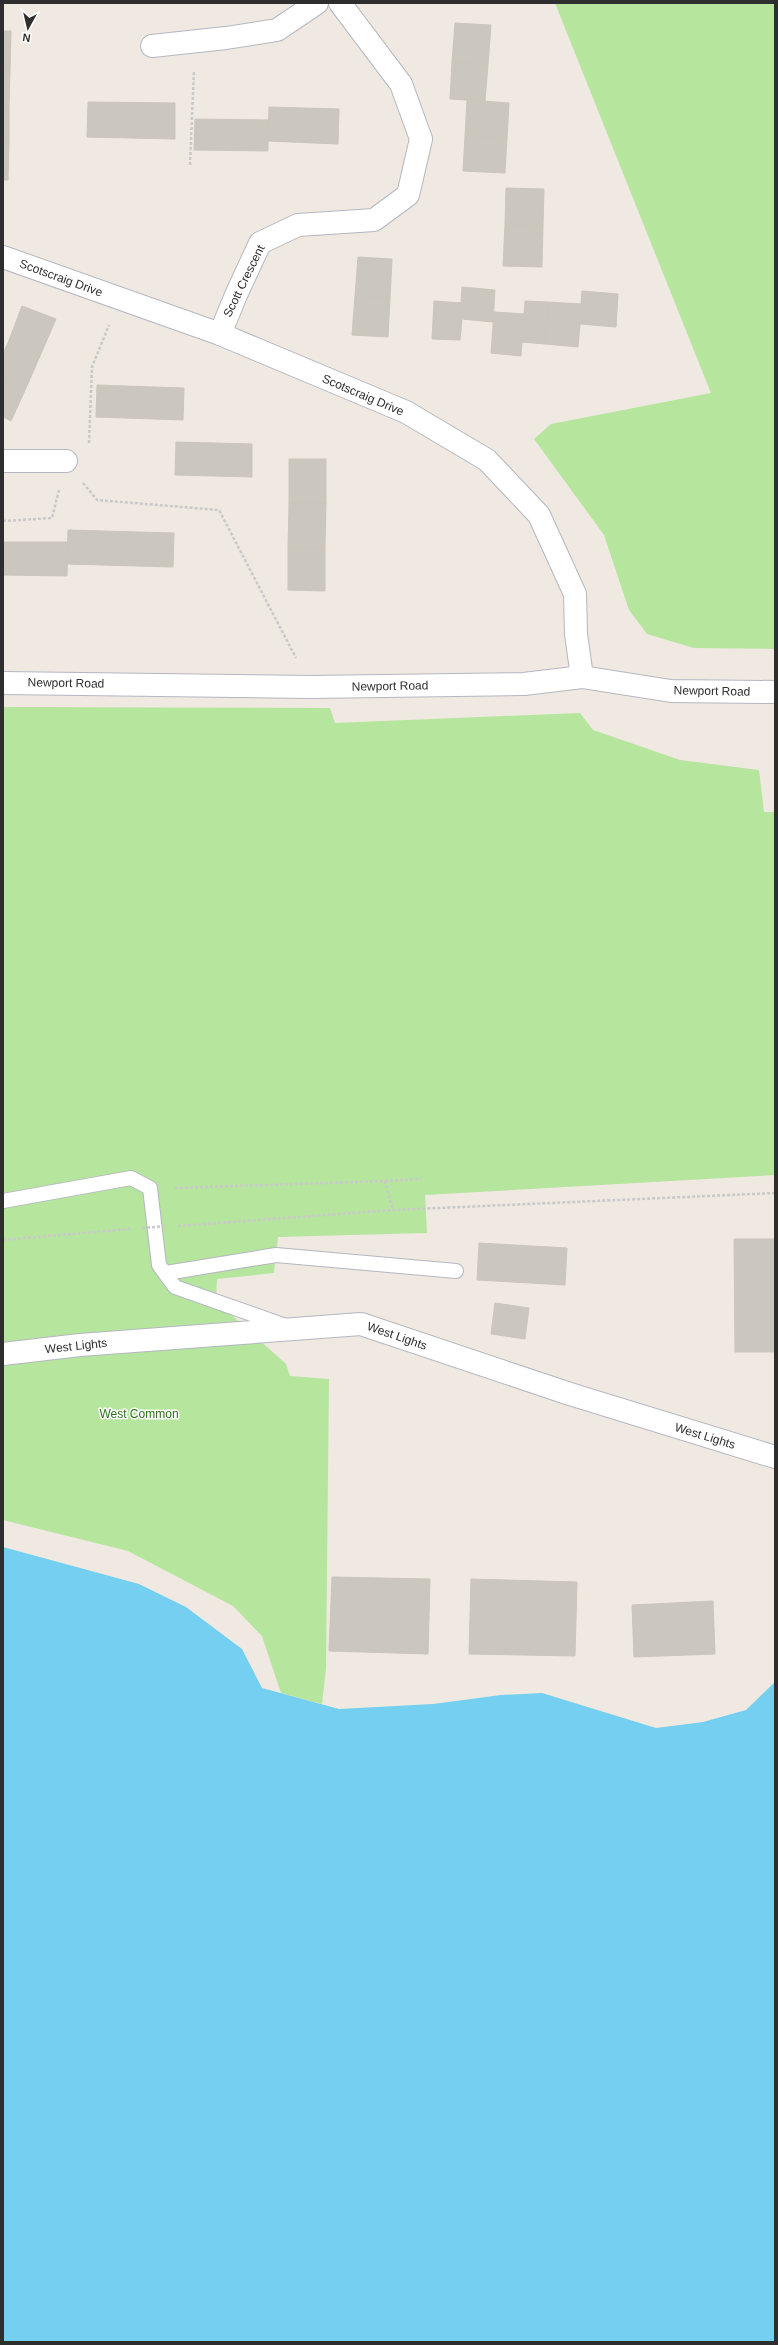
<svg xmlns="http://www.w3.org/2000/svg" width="778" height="2345" font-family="Arial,sans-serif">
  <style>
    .green { fill: #b6e59e }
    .water { fill: #75cff0 }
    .building { fill: #cbc7bf; stroke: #cbc5ba }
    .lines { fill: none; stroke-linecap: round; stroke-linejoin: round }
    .service-casing { stroke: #b4b7c1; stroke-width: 16 }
    .minor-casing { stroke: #b4b7c1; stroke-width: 24 }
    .secondary-casing { stroke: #b4b7c1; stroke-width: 24 }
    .path { stroke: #c9c9c9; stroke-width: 2.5; stroke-dasharray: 3 2; stroke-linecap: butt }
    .service { stroke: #fff; stroke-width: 14 }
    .minor { stroke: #fff; stroke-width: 22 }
    .secondary { stroke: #fff; stroke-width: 22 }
    .path-bridge { stroke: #c9c9c9; stroke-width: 2.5; stroke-dasharray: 3 2; stroke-linecap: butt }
    .labels { text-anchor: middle; stroke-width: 3; stroke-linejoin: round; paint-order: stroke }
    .street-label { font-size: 12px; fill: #2e2e2e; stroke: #fff }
    .park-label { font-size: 12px; fill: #2c6e1b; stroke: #fff }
  </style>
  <rect width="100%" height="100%" fill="#efe9e1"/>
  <g class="green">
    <path d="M555,3H775V649L694,648L647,634L629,610L604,535L534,439L551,424L711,393Z"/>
    <path d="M3,707L330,708L335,723L580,713L593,730L680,760L759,770L764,812H775V1175L425,1195L427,1233L278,1237L274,1273L217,1279L216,1301L286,1364L290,1376L329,1379L326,1668L322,1704L281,1693L262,1636L233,1606L128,1551L3,1520Z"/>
  </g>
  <path class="water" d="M3,1547L139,1584L186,1607L242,1649L262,1688L339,1709L433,1704L501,1695L542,1693L656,1728L703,1722L746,1710L775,1682V2342H3Z"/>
  <g class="building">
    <path d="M455,23L491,25L488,65L452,62Z"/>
    <path d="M3,31H11L10,70H3Z"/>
    <path d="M452,62L488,65L485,101L450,99Z"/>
    <path d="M3,70H10L9,106H3Z"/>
    <path d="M467,100L509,103L507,138L465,136Z"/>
    <path d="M88,102L175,103V139L87,137Z"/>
    <rect x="3" y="106" width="6" height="37"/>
    <path d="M269,107L339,109L338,144L268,141Z"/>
    <path d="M195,119L268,120V151L194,150Z"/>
    <path d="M465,136L507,138L505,173L463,171Z"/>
    <path d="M3,143H9L8,180H3Z"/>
    <path d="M506,188L544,189L543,226L505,225Z"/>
    <path d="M505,225L543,226L542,267L503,266Z"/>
    <path d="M358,257L392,259L390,298L355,296Z"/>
    <path d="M462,287L495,290L493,322L462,319L460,340L432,339L434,301L461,303Z"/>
    <path d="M582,291L618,294L616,327L580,324L578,347L545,344L548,302L581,304Z"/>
    <path d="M355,296L390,298L388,337L352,335Z"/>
    <path d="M525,301L548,302L545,344L522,342L521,356L491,353L494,312L524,314Z"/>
    <path d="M22,306L56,319L40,356L8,343Z"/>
    <path d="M8,343L40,356L26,388L3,377V353Z"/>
    <path d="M3,377L26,388L11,421L3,417Z"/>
    <path d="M97,385L184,388L183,420L96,417Z"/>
    <path d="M176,442L252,444V477L175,475Z"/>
    <rect x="289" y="459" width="37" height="44"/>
    <path d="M289,503H326L325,548H288Z"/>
    <path d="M68,530L174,533L173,567L67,564Z"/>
    <path d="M3,542H68L67,576L3,575Z"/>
    <path d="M288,548H325V591L288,590Z"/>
    <path d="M734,1239H775V1352H735Z"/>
    <path d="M479,1243L567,1248L565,1285L477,1280Z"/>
    <path d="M495,1303L529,1308L525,1339L491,1334Z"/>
    <path d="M332,1577L430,1579L428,1654L329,1651Z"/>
    <path d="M471,1579L577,1582L575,1656L469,1654Z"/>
    <path d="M713,1601L715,1654L634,1657L632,1605Z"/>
  </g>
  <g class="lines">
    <defs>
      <g id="service">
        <path d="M3,1201L131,1178L150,1188L159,1265L175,1287L286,1326"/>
        <path d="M166,1273L276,1255L456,1271"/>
      </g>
      <g id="minor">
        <path d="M152,46L226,38L277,30L317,3"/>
        <path d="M3,257L220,334L406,412L487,460L539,515L575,594L576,634L582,677"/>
        <path d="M220,334L236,295L260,243L298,225L374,220L408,195L421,139L401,84L340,3"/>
        <path d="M3,461H66"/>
        <path d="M3,1354L80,1345L361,1324L570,1394L775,1457"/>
      </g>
      <path id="secondary" d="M3,683L311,687L524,684L582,677L671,691L775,692"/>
    </defs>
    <use href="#service" class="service-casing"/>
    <use href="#minor" class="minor-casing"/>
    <use href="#secondary" class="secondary-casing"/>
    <g class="path">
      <path d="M190,165L194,70"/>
      <path d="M89,443L92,367L109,325"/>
      <path d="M83,483L97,500L219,510L296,658"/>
      <path d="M3,521L52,518L59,490"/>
      <path d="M385,1181L421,1179"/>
      <path d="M175,1188L385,1181L393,1210"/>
      <path d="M178,1226L393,1210L775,1193"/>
      <path d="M3,1240L130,1229"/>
    </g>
    <use href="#service" class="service"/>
    <use href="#minor" class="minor"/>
    <use href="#secondary" class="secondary"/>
    <path class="path-bridge" d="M142,1228L167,1226"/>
  </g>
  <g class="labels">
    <g class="street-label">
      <text transform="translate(61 278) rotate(20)" y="4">Scotscraig Drive</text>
      <text transform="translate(244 281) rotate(-64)" y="4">Scott Crescent</text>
      <text transform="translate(363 395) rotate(23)" y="4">Scotscraig Drive</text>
      <text transform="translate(66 683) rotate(1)" y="4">Newport Road</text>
      <text transform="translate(390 686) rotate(-1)" y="4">Newport Road</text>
      <text transform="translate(712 691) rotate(1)" y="4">Newport Road</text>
      <text transform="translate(397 1336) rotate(19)" y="4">West Lights</text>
      <text transform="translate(76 1346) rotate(-6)" y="4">West Lights</text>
      <text transform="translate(705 1436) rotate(17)" y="4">West Lights</text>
    </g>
    <g class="park-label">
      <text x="139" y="1418">West Common</text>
    </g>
  </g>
  <rect width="778" height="2345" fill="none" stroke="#2e2e2e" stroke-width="8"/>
  <g transform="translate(28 28) rotate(188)" stroke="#ffffff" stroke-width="3" paint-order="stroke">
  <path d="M0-3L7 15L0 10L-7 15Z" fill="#2e2e2e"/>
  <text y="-6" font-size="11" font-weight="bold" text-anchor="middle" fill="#2e2e2e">N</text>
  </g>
</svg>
